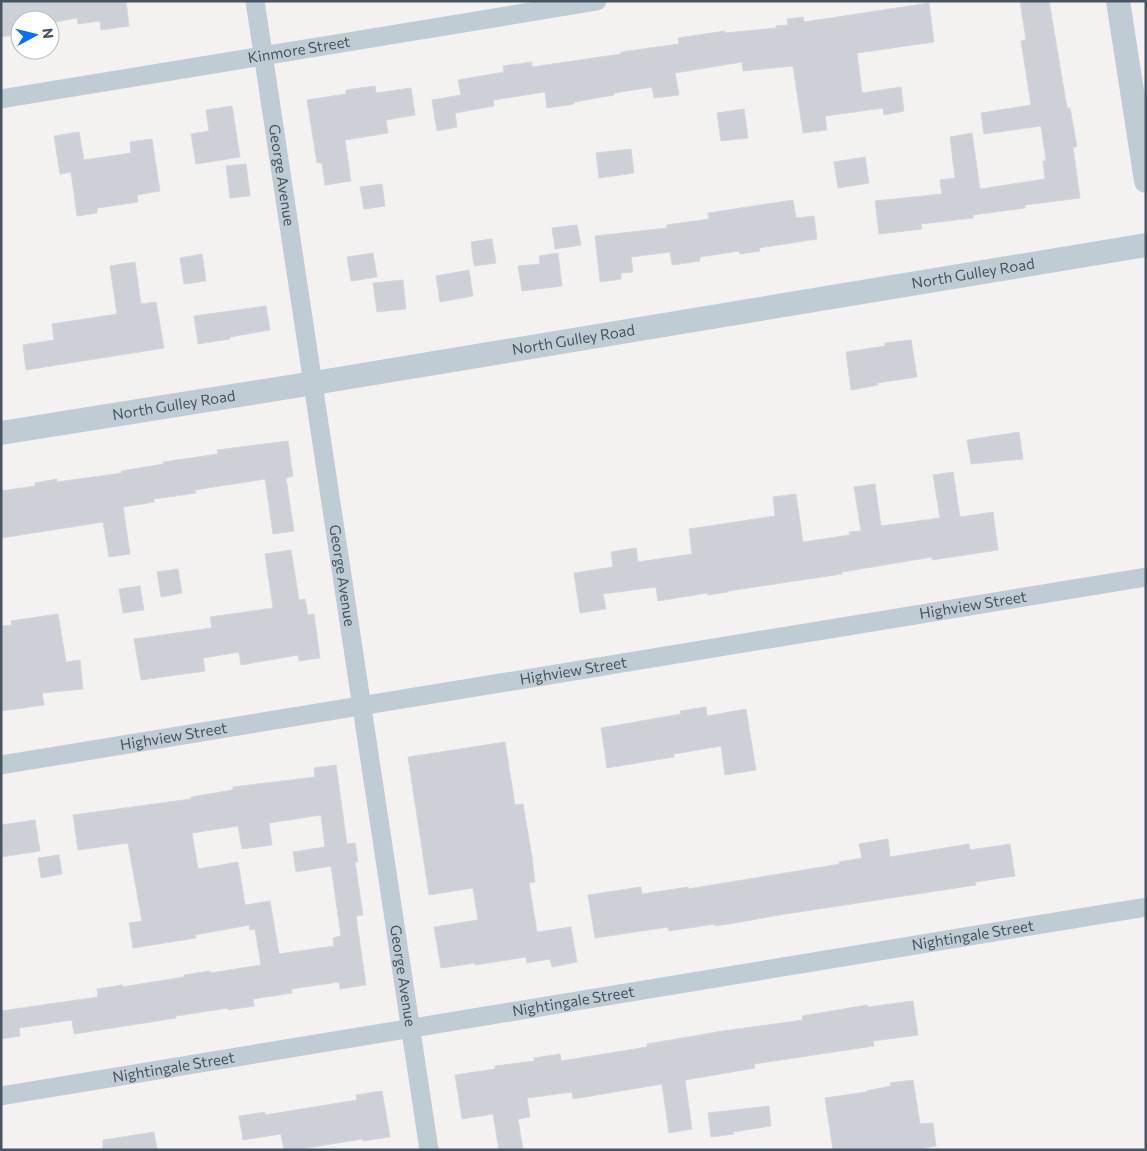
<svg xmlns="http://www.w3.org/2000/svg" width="1147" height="1151" font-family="Commissioner,sans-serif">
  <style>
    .building { fill: #cdd0d6; stroke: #d4d7dd; fill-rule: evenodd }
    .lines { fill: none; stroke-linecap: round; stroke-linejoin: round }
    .minor { stroke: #c0ccd4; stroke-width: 19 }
    .tertiary { stroke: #c0ccd4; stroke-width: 24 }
    .labels { text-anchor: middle; stroke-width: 4; stroke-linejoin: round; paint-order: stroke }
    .street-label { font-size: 15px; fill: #465561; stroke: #fff }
  </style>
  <rect width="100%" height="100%" fill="#f4f1f1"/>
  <g class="building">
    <path d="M1,1H126L129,26L101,30L100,21L78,24L77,18L50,23V20H20V34L1,37Z"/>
    <path d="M1020,1H1049L1067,108H1070L1077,147H1073L1080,198L1025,205V208L973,215V218L921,224L922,229L879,234L875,201L942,194L940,180L955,178L950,137L972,133L980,189L1045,179L1043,161H1046L1041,126L984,134L981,113L1031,105L1021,41L1026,40Z"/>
    <path d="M929,3L934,42L857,53L862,93L901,87L904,111L884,115L883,108L825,116L827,130L803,133L793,66L743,71L742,62L675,73L679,95L654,98L652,87L614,93V95L574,102V104L547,108L545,92L493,100L494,106L455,113L457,127L437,131L432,100L461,95L458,80L504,72L503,66L532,62V67L580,60L621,54V52L679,44L678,38L725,31V33L776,28V26L788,25L787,19L803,17L804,22Z"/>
    <path d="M375,86L376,93L411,88L415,115L386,120L388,133L345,140L351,181L325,185L322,163H317L307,100L346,94V90Z"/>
    <path d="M232,106L240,157L196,164L191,134L209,131L206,110Z"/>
    <path d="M744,109L748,138L721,141L717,113Z"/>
    <path d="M79,132L84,160L131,153L130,142L152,139L160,191L137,195L138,202L97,208V213L77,216L71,172L60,174L54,136Z"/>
    <path d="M631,149L634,173L599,178L596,153Z"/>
    <path d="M865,157L869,183L838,188L834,162Z"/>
    <path d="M246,164L250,196L230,198L226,166Z"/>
    <path d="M382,184L385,206L364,209L360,187Z"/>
    <path d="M793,200L796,218L814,216L817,239L759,248L760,251L740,254L739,251L700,257V261L672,265L670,252L631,257L633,272L621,273V279L600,282L595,236L667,228V225L709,219L708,213Z"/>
    <path d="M577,225L581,245L555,249L552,228Z"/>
    <path d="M492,239L496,263L474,266L471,242Z"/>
    <path d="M373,253L377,277L351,281L347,257Z"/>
    <path d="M558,253L562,286L522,291L518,266L540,264L539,256Z"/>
    <path d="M202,254L206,281L184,284L180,258Z"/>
    <path d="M135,262L141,304L156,302L164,348L26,370L23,345L54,340L52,324L117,314L110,266Z"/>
    <path d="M469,270L473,296L440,302L436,276Z"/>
    <path d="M403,280L406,309L377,312L373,283Z"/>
    <path d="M266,306L270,330L230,337V339L198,344L194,316Z"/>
    <path d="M911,340L917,377L877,383L878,385L851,390L846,352L885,346V343Z"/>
    <path d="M1019,432L1023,459L971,464L967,440Z"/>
    <path d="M288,441L293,476L286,478L294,531L273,534L265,479L195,490L196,493L154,499V502L123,507L130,554L109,557L103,522L1,538V491L35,486V483L57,479V482L122,473L121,471L164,464L163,462L218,454L217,450Z"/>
    <path d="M953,472L960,517L993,512L998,550L932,560V557L842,572V574L728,591V592L708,595L707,593L658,601L656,587L603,594L606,609L580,613L574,573L613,567L611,552L636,548L638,562L692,554L689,529L775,516L773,497L796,494L803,542L850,535L849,532L861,531L854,487L875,484L881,526L940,518L933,475Z"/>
    <path d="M291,550L299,600L305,599L308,615L314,614L320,658L299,661L298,655L241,665L239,652L203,658L205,671L141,680L134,639L212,628L210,617L273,608L265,554Z"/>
    <path d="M178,569L182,593L161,597L157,572Z"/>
    <path d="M140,586L144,610L123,613L119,589Z"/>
    <path d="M58,614L66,662L80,660L83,689L42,693L44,705L1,711V626L12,625L11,621Z"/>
    <path d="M706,707L707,716L746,709L756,770L725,775L721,746L674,754V757L607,768L601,728L681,714L680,711Z"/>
    <path d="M505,742L515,805L523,804L532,857L535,882L529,883L537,932L571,927L577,962L552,967L550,959L527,963L526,957L475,965V963L441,968L434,927L478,920L473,888L429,895L408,757Z"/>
    <path d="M336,765L347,844L355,843L358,862H355L363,915L356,916L366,985L340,989L339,982L291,989L292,993L253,999L254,1006L228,1010V1008L176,1016V1018L74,1034L72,1020L19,1028L20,1036L1,1039V1011L98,997L97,989L122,985V987L184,977V975L210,971V973L261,965L255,929L250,930L249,925L195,935L196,938L133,948L129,923L142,921L128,843L78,850L73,815L191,799V797L233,790V787L315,777L314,768ZM321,815L325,847L293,852L296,872L331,866L341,936L333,938L334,946L279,954L270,901L245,905L238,862L198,869L192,833L238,826L242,849L272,845L269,823Z"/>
    <path d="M35,820L40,851L1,857V825Z"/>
    <path d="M888,839L890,857L969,844L970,850L1010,844L1015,876L975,882L976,885L779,915L741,922L715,926V924L669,931L668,927L595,938L588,895L641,887L642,894L688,887V889L840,864L839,862L862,858L859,844Z"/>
    <path d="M59,855L62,874L41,878L38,858Z"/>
    <path d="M913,1001L918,1035L873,1041L874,1046L754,1064L755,1068L685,1080L692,1129L669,1133L662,1084L573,1099L572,1092L527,1098L530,1117L518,1119L523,1150H499L493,1114L462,1119L455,1075L495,1069V1066L534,1061V1058L560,1054L561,1061L647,1047V1044L723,1031L803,1020L802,1016L867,1005L868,1007Z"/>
    <path d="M913,1080L920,1124L933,1123L936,1146L912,1150H833L825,1098L866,1092V1091L891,1086L890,1083Z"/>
    <path d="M382,1091L390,1137L363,1141V1139L293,1150H284L281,1134L243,1140L239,1116L265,1112V1115L357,1100L356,1095Z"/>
    <path d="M769,1106L771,1126L733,1132L734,1134L711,1137L708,1113Z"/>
    <path d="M154,1132L157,1150H103V1140Z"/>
  </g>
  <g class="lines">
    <g class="minor">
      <path id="s1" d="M255,1L429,1150"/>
      <path id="s2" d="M1,99L597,1"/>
      <path id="s3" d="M1,765L1146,577"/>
      <path id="s4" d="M1,1096L1146,907"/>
    </g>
    <g class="tertiary">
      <path d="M1118,1L1146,181"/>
      <path id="s5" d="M1,433L314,383L1146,245"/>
    </g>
  </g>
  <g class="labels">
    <g class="street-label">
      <text dy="5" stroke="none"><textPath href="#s2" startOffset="302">Kinmore Street</textPath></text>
      <text dy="5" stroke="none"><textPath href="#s1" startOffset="176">George Avenue</textPath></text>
      <text dy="5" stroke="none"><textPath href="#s5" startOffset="985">North Gulley Road</textPath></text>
      <text dy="5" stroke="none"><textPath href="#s5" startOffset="580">North Gulley Road</textPath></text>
      <text dy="5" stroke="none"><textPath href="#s5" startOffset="175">North Gulley Road</textPath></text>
      <text dy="5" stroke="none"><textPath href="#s1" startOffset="581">George Avenue</textPath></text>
      <text dy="5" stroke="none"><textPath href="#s3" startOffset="985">Highview Street</textPath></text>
      <text dy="5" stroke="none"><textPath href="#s3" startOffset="580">Highview Street</textPath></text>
      <text dy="5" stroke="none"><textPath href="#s3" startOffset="175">Highview Street</textPath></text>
      <text dy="5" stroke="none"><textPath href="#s4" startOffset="985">Nightingale Street</textPath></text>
      <text dy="5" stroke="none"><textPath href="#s1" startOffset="986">George Avenue</textPath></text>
      <text dy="5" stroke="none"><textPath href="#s4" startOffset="580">Nightingale Street</textPath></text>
      <text dy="5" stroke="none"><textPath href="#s4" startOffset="175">Nightingale Street</textPath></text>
    </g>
  </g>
  <rect width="1147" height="1151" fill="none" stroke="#465561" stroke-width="5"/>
  <g transform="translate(35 35) rotate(83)"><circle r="24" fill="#ffffff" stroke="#b5bbc0"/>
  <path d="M0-4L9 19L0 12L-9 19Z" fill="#0471fb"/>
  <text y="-8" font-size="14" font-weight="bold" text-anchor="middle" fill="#465561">N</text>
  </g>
</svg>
